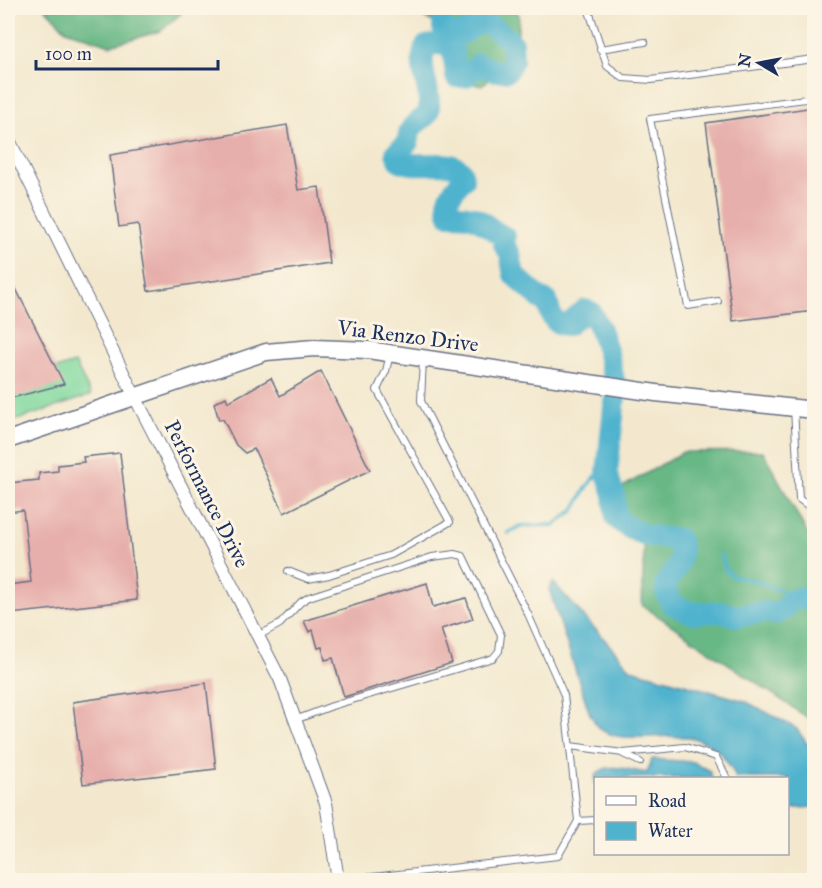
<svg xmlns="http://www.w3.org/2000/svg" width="822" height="888" font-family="'IM FELL Great Primer',serif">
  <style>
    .green { fill: #7fd89e; stroke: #4d847e; stroke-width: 1.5 }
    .forest { fill: #67b885; stroke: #417472; stroke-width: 1.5 }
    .water { fill: #4fb3ce; stroke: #357196; stroke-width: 1.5 }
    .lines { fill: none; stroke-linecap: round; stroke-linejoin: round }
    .stream { stroke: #4fb3ce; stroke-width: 4 }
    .river { stroke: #4fb3ce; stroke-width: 22 }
    .building { fill: #e7afab }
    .service-casing { stroke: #677085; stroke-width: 8 }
    .minor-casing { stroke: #677085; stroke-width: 14 }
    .tertiary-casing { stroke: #677085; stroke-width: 19 }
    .service { stroke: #fff; stroke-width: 6 }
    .minor { stroke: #fff; stroke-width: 12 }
    .tertiary { stroke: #fff; stroke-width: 16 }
    .labels { text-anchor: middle; stroke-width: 6; stroke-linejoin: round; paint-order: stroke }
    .street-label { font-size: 21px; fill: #1b2f5e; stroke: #fcf5e5 }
  </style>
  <rect width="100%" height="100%" fill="#fcf5e5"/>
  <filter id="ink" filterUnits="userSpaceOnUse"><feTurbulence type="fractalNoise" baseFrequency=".0167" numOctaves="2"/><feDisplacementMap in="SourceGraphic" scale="12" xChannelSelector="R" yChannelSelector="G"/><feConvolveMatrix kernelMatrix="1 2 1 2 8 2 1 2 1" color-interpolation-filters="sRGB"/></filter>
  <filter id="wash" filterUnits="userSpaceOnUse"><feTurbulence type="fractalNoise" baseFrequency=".008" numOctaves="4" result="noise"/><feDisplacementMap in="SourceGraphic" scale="24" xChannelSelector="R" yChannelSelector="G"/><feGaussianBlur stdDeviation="1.35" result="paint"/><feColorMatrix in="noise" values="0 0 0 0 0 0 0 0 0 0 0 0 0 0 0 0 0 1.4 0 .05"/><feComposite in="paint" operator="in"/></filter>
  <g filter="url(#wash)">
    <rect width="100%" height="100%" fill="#f3e8ce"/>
    <path class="green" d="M75,363L91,395L8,423V384Z"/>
    <g class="forest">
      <path d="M45,8H187L161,31L110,45L66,30Z"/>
      <path d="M411,8H514L519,15L516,57L481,86L457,79L451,67L454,43L447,28L422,17Z"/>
      <path d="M763,451L812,542L814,543V722L642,605L644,548L614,492L683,452Z"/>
    </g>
    <g class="water">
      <path d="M553,582L631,669L745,701L796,728L814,753V807L788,809V778H736C734,771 729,765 725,759C694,715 627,753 599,728C595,724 592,716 589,712L549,589Z"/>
      <path d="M652,759L693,762L710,771L712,778H596L595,785V776C606,760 630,771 647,773Z"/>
    </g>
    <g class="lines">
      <g class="stream">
        <path d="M508,533L520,526L554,525L574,510L587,487L595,477L607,473"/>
        <path d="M721,555L726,570L733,576L758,581L767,586L778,589L798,598"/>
      </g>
      <path class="river" d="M443,8V28L446,35C483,39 467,0 512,43L513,60L507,71H494L479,64L465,77H456L453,50C444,43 437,43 426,46C416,64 431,87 429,108C428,123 408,118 408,142L396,153L400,161C420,171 462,153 463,179C454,190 443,200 450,215C482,214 480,224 505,237L504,245L510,254L514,275L541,299L547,301C550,314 553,326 568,325L585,310L591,312L600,329L608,354L616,388L607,473L614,495L616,518C635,536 653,537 678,539C686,555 676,571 666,583V592L672,604L692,613L721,612L737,616L764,612L776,614L784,609L790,601L798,598H808L814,604"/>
    </g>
    <g id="blocks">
      <g class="building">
        <path d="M814,107V311L733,321L706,123Z"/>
        <path d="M287,125L298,190L319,187L329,263L148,291L138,224L119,227L110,155Z"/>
        <path d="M8,273L64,384L8,399Z"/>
        <path d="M321,371L370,470L284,513L254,449L245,453L236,445L223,419L219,420L214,403L226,397L228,402L271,378L280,396Z"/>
        <path d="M120,453L137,600L10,614L8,585L31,582L23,510L8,512V483L39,480V473L58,471V465L84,462L83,457Z"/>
        <path d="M427,583L433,607L466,598L473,619L441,629L452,663L344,697L333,658L325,660L322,647L318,648L313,630L309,632L304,621Z"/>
        <path d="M206,683L216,769L83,784L73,702Z"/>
      </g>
    </g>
  </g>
  <g filter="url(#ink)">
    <use href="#blocks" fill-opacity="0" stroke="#677085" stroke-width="1.5"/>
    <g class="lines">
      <defs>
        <g id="service">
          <path d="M588,8L607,66L623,78L651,80L814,59"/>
          <path d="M600,49L645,42"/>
          <path d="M718,301L688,306L650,119L814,98"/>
          <path d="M794,408L799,499L814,510"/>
          <path d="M288,571L308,579L329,575L391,555L450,522L377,390L386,371L390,354"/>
          <path d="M258,636L280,624L301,602L309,597L432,557L455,554L463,556L501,635L499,651L493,658L332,706L295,720"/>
          <path d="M570,746L623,753L685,747L716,757L727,778"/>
          <path d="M623,754L640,762"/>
          <path d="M578,821L596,820"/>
          <path d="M346,880L558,856L578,821L564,695L528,614L421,401L423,359"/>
        </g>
        <path id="minor" d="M8,138L135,397L280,679L326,803L338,880"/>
        <path id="tertiary" d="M8,440L266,352L314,348L368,350L656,393L814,410"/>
      </defs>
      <use href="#service" class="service-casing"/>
      <use href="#minor" class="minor-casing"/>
      <use href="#tertiary" class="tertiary-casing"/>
      <use href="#service" class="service"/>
      <use href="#minor" class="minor"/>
      <use href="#tertiary" class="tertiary"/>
    </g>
  </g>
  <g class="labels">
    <g class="street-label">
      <text transform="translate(408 336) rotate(7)" y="7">Via Renzo Drive</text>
      <text transform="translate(207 494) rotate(63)" y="7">Performance Drive</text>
    </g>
  </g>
  <rect width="822" height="888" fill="none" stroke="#fcf5e5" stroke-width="30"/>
  <rect x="594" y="777" width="195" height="78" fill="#fcf5e5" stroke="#a2a6af" stroke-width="1.5"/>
  <rect x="606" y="796" width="30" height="9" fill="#ffffff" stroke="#a2a6af" stroke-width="1.5"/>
  <text x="648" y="807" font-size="18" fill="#1b2f5e">Road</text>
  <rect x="606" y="822" width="30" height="18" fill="#4fb3ce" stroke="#a2a6af" stroke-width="1.5"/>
  <text x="648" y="837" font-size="18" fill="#1b2f5e">Water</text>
  <g transform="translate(759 63) rotate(280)" stroke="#fcf5e5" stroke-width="4.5" paint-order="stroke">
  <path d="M0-4.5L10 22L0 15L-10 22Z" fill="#1b2f5e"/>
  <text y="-9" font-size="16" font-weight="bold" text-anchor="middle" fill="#1b2f5e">N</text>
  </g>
  <path d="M36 60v9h182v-9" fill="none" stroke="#1b2f5e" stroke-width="3"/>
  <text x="45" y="60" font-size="18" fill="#1b2f5e" stroke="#fcf5e5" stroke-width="4.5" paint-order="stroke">100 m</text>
</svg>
